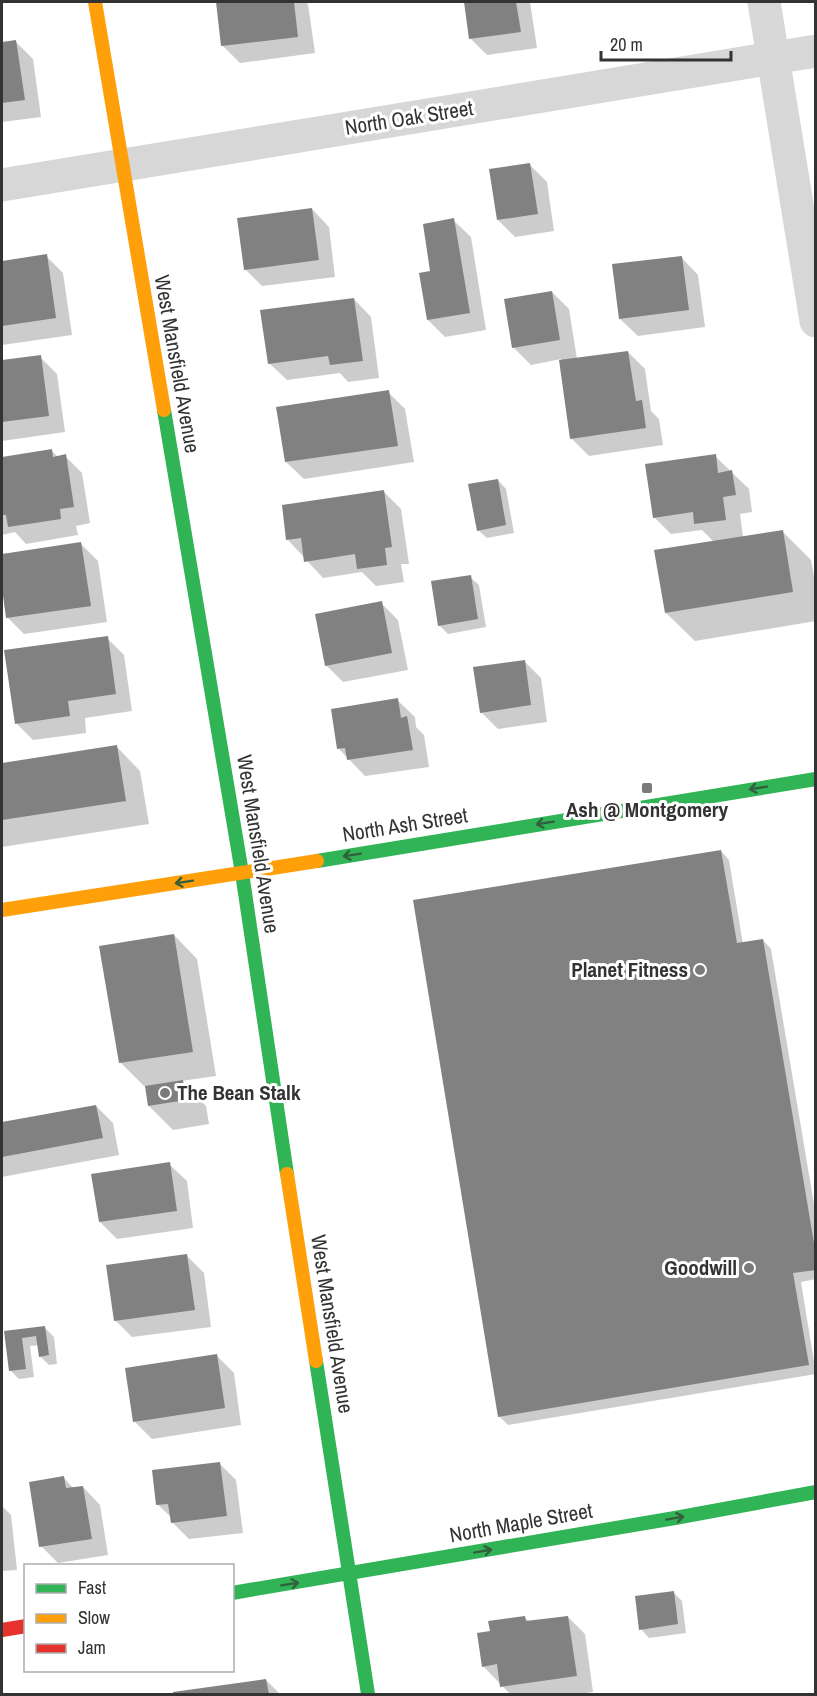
<svg xmlns="http://www.w3.org/2000/svg" width="817" height="1696" font-family="'Archivo Narrow',sans-serif">
  <style>
    .shadow { fill: #0003 }
    .building { fill: #818181 }
    .lines { fill: none; stroke-linecap: round; stroke-linejoin: round }
    .street { stroke: #d7d7d7; stroke-width: 33 }
    .fast { stroke: #30b455; stroke-width: 14 }
    .slow { stroke: #ff9f0a; stroke-width: 14 }
    .jam { stroke: #e5322d; stroke-width: 14 }
    .oneway { stroke: #32603f }
    .poi-dot { fill: #7a7a7a; stroke: #fff; stroke-width: 2 }
    .labels { text-anchor: middle; stroke-width: 6; stroke-linejoin: round; paint-order: stroke }
    .street-label { font-size: 21px; fill: #333; stroke: #fff }
    .poi-label { font-size: 21px; font-weight: bold; fill: #333; stroke: #fff; text-anchor: end }
  </style>
  <rect width="100%" height="100%" fill="#fff"/>
  <g class="shadow">
    <path d="M217,2H305L308,4L315,53L240,63L223,46Z"/>
    <path d="M465,2H530L537,48L487,55L470,38Z"/>
    <path d="M16,42L33,59L41,117L2,122V44Z"/>
    <path d="M530,165L547,182L554,231L515,237L498,220Z"/>
    <path d="M312,209L329,227L335,277L262,286L245,269Z"/>
    <path d="M453,220L471,237L486,330L445,337L428,320Z"/>
    <path d="M46,256L63,273L72,335L2,345V262Z"/>
    <path d="M681,257L698,275L705,327L638,336L620,319Z"/>
    <path d="M552,292L569,309L577,359L628,352L645,369L651,411L659,419L663,445L589,456L572,439L561,359L531,365L513,347Z"/>
    <path d="M354,299L371,317L379,378L348,382L340,373L287,380L269,363Z"/>
    <path d="M40,357L57,374L65,432L2,441V362Z"/>
    <path d="M388,392L405,409L414,462L304,479L286,462Z"/>
    <path d="M51,450L58,457L65,456L82,473L90,523L76,526L78,535L26,544L15,532L2,535V458Z"/>
    <path d="M715,456L749,489L752,512L740,514L743,537L782,531L811,560L816,587V621L695,641L666,613L714,542L702,530L671,534L654,517Z"/>
    <path d="M498,480L506,489L514,533L487,538L478,530Z"/>
    <path d="M384,492L401,509L409,564H401L404,582L376,586L362,572L323,578L288,540Z"/>
    <path d="M81,544L98,561L107,622L24,634L7,617L2,578V555Z"/>
    <path d="M470,577L479,585L486,627L448,634L439,625Z"/>
    <path d="M381,603L398,620L408,670L343,682L326,665Z"/>
    <path d="M107,638L124,655L132,711L85,718L86,733L33,740L16,723Z"/>
    <path d="M524,661L541,678L547,722L498,729L481,712Z"/>
    <path d="M397,700L415,717L416,727L424,735L429,767L365,776L339,749Z"/>
    <path d="M117,747L140,771L149,824L2,847V764Z"/>
    <path d="M721,851L729,860L743,944L763,940L771,949L816,1216V1279L801,1282L816,1374L508,1425L499,1416Z"/>
    <path d="M174,935L197,959L216,1076L181,1081L206,1106L209,1124L173,1130L149,1106L146,1086H144L120,1062Z"/>
    <path d="M96,1106L113,1123L119,1155L2,1177V1123Z"/>
    <path d="M169,1164L187,1181L193,1228L117,1239L100,1222Z"/>
    <path d="M187,1256L204,1273L211,1327L132,1337L115,1320Z"/>
    <path d="M45,1328L54,1337L57,1364L49,1365L40,1356L39,1345L30,1346L34,1377L19,1379L10,1370L5,1333Z"/>
    <path d="M217,1356L234,1373L241,1425L152,1439L135,1422Z"/>
    <path d="M219,1463L236,1480L243,1533L189,1539L172,1522V1518L157,1504Z"/>
    <path d="M64,1478L74,1489L83,1487L100,1505L108,1555L58,1563L41,1546Z"/>
    <path d="M2,1506L11,1515L17,1570L2,1571Z"/>
    <path d="M673,1592L682,1601L686,1633L649,1638L641,1629Z"/>
    <path d="M524,1617L530,1622L568,1617L585,1634L593,1692L579,1694H510L483,1666L492,1632Z"/>
    <path d="M266,1680L280,1694H175V1693Z"/>
  </g>
  <g class="building">
    <path d="M216,2H294L298,37L221,46Z"/>
    <path d="M464,2H516L521,32L469,39Z"/>
    <path d="M16,40L25,100L2,103V42Z"/>
    <path d="M530,163L538,214L497,220L489,169Z"/>
    <path d="M312,208L319,260L244,270L237,218Z"/>
    <path d="M454,218L470,313L427,320L419,273L430,271L423,224Z"/>
    <path d="M47,254L56,318L2,326V261Z"/>
    <path d="M682,256L689,310L619,319L612,264Z"/>
    <path d="M552,291L560,340L512,348L504,299Z"/>
    <path d="M354,298L363,361L330,365L328,356L268,364L260,310Z"/>
    <path d="M628,351L636,401L642,400L646,428L570,439L559,360Z"/>
    <path d="M41,355L49,416L2,422V360Z"/>
    <path d="M389,390L398,446L285,462L276,407Z"/>
    <path d="M52,449L53,457L66,454L74,507L60,509L61,519L8,527L6,515H2V457Z"/>
    <path d="M716,454L718,473L732,470L736,495L723,497L726,520L694,524L693,512L653,518L645,464Z"/>
    <path d="M498,479L506,525L477,531L468,484Z"/>
    <path d="M384,490L392,547L385,548L387,565L357,569L355,554L304,562L301,538L286,540L282,505Z"/>
    <path d="M783,530L793,592L665,613L654,550Z"/>
    <path d="M81,542L91,606L6,618L2,588V554Z"/>
    <path d="M471,575L478,619L438,626L431,581Z"/>
    <path d="M382,601L392,653L325,666L315,614Z"/>
    <path d="M108,636L116,694L68,701L70,716L15,724L4,650Z"/>
    <path d="M525,660L531,705L480,713L473,667Z"/>
    <path d="M398,698L401,718L407,716L413,750L347,760L345,748L337,749L331,709Z"/>
    <path d="M117,745L126,801L2,820V763Z"/>
    <path d="M721,850L737,943L763,939L816,1255V1270L793,1273L809,1365L498,1417L413,900Z"/>
    <path d="M174,934L193,1052L119,1063L99,946Z"/>
    <path d="M183,1080L186,1100L148,1106L145,1086Z"/>
    <path d="M96,1105L103,1138L2,1157V1122Z"/>
    <path d="M170,1162L177,1211L99,1222L91,1174Z"/>
    <path d="M187,1254L195,1310L114,1321L106,1265Z"/>
    <path d="M45,1326L49,1355L39,1357L36,1336L22,1338L26,1369L9,1371L4,1331Z"/>
    <path d="M217,1354L225,1408L133,1422L125,1368Z"/>
    <path d="M220,1462L227,1516L171,1523L168,1504L156,1505L152,1470Z"/>
    <path d="M64,1476L66,1488L83,1486L92,1539L39,1547L29,1482Z"/>
    <path d="M674,1591L678,1624L639,1630L635,1596Z"/>
    <path d="M525,1616L526,1621L568,1616L577,1676L500,1687L497,1664L482,1667L477,1633L490,1631L488,1621Z"/>
    <path d="M266,1679L269,1694H173V1692Z"/>
  </g>
  <g class="lines">
    <g class="street">
      <path d="M764,2L816,321"/>
      <path d="M2,185L816,51"/>
    </g>
    <g class="fast">
      <path d="M164,410L242,873L287,1174"/>
      <path d="M317,861L816,779"/>
      <path d="M316,1361L368,1694"/>
      <path d="M232,1593L675,1518L816,1492"/>
    </g>
    <g class="slow">
      <path d="M95,2L164,410"/>
      <path d="M2,910L317,861"/>
      <path d="M287,1174L316,1361"/>
    </g>
    <path class="jam" d="M2,1630L26,1626"/>
  </g>
  <defs><path id="oneway-shaft" d="M-6 0H5M1.5-3L5.5 0L1.5 3" fill="none" stroke-width="1.6" stroke-linecap="round" stroke-linejoin="round" transform="scale(1.5)"/></defs>
  <g class="oneway">
    <use href="#oneway-shaft" transform="translate(758 788) rotate(171)"/>
    <use href="#oneway-shaft" transform="translate(545 823) rotate(171)"/>
    <use href="#oneway-shaft" transform="translate(352 855) rotate(171)"/>
    <use href="#oneway-shaft" transform="translate(184 882) rotate(171)"/>
    <use href="#oneway-shaft" transform="translate(675 1518) rotate(-10)"/>
    <use href="#oneway-shaft" transform="translate(483 1551) rotate(-10)"/>
    <use href="#oneway-shaft" transform="translate(290 1584) rotate(-9)"/>
  </g>
  <g class="poi-dot">
    <rect x="641" y="782" width="12" height="12" rx="3"/>
    <circle cx="700" cy="970" r="6"/>
    <circle cx="165" cy="1093" r="6"/>
    <circle cx="749" cy="1268" r="6"/>
  </g>
  <g class="labels">
    <g class="street-label">
      <text transform="translate(409 118) rotate(-9)" y="7">North Oak Street</text>
      <text transform="translate(177 364) rotate(80)" y="7">West Mansfield Avenue</text>
      <text transform="translate(405 825) rotate(-9)" y="7">North Ash Street</text>
      <text transform="translate(258 844) rotate(81)" y="7">West Mansfield Avenue</text>
      <text transform="translate(332 1324) rotate(81)" y="7">West Mansfield Avenue</text>
      <text transform="translate(521 1523) rotate(-10)" y="7">North Maple Street</text>
    </g>
    <g class="poi-label">
      <text x="647" y="817" text-anchor="middle">Ash @ Montgomery</text>
      <text x="688" y="977">Planet Fitness</text>
      <text x="177" y="1100" text-anchor="start">The Bean Stalk</text>
      <text x="737" y="1275">Goodwill</text>
    </g>
  </g>
  <rect width="817" height="1696" fill="none" stroke="#333333" stroke-width="6"/>
  <rect x="24" y="1564" width="210" height="108" fill="#ffffff" stroke="#adadad" stroke-width="1.5"/>
  <rect x="36" y="1584" width="30" height="9" fill="#30b455" stroke="#adadad" stroke-width="1.5"/>
  <text x="78" y="1594" font-size="18" fill="#333333">Fast</text>
  <rect x="36" y="1614" width="30" height="9" fill="#ff9f0a" stroke="#adadad" stroke-width="1.5"/>
  <text x="78" y="1624" font-size="18" fill="#333333">Slow</text>
  <rect x="36" y="1644" width="30" height="9" fill="#e5322d" stroke="#adadad" stroke-width="1.5"/>
  <text x="78" y="1654" font-size="18" fill="#333333">Jam</text>
  <path d="M601 51v9h130v-9" fill="none" stroke="#333333" stroke-width="3"/>
  <text x="610" y="51" font-size="18" fill="#333333" stroke="#ffffff" stroke-width="4.5" paint-order="stroke">20 m</text>
</svg>
